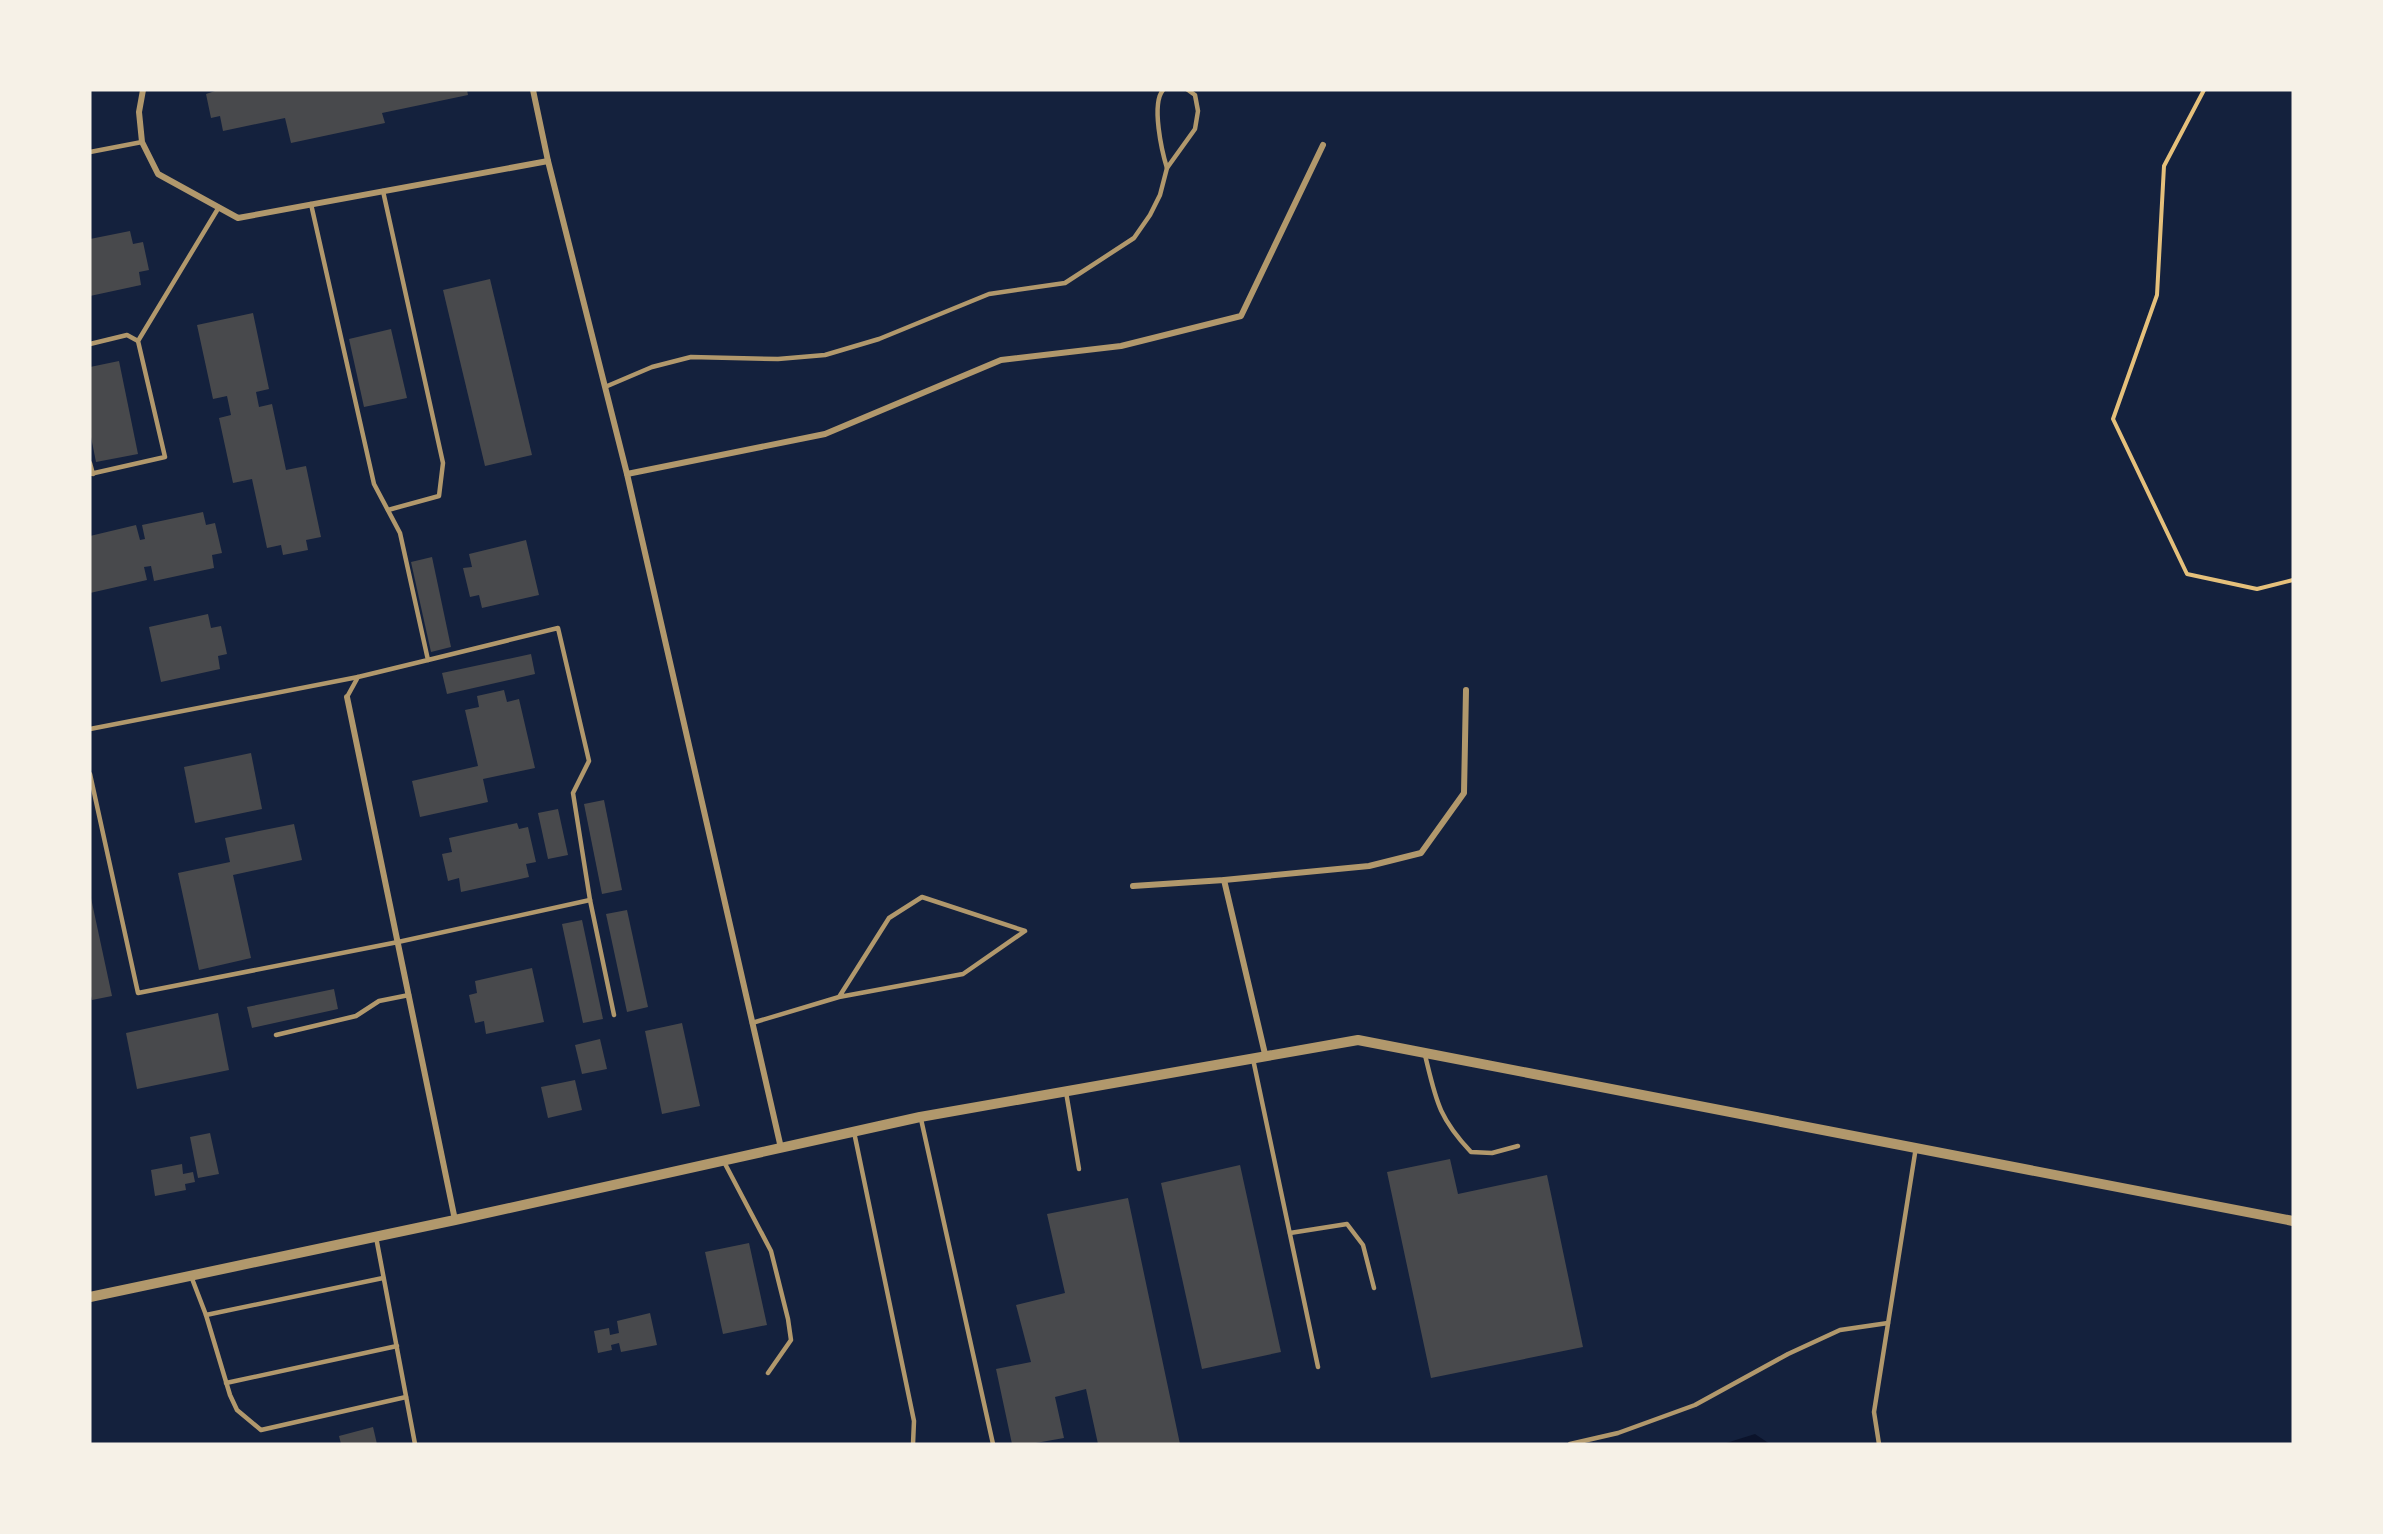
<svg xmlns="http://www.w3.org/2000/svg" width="2383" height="1534" font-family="'Fira Sans Condensed',sans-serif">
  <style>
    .water { fill: #0b132b }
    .building { fill: #48494c }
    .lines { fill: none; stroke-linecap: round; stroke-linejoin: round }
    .path { stroke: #e5c07b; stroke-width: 4 }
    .service { stroke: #b1986c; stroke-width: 4.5 }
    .minor { stroke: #b1986c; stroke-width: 6 }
    .tertiary { stroke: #b1986c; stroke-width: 10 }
  </style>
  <rect width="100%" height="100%" fill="#14213d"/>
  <path class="water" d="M1755,1434L1770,1444H1723Z"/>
  <g class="building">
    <path d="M218,90H467L468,95L382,113L385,123L291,143L285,118L223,131L220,116L211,118L206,94Z"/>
    <path d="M130,231L133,244L143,242L149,270L139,272L141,285L90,296V239Z"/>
    <path d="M490,279L532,455L485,466L443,290Z"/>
    <path d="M253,313L269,389L256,392L259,407L272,404L286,470L306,466L321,537L306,540L308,550L283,555L281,545L267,548L252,479L233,483L219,418L231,415L227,396L213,399L197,325Z"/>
    <path d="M391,329L407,398L364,407L349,339Z"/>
    <path d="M119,361L138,454L96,462L90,432V367Z"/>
    <path d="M203,512L206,525L215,523L222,553L212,555L214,568L154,581L151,566L144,567L147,580L90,593V536L136,525L140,540L145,539L142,525Z"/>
    <path d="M526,540L539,595L482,608L479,595L470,597L463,568L472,567L469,554Z"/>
    <path d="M432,557L451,647L431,652L411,562Z"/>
    <path d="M208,614L211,628L221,626L227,654L218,656L220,669L161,682L149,627Z"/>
    <path d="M531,654L535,674L447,694L442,673Z"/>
    <path d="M504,690L507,702L519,699L535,768L483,779L488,802L420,817L412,781L478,766L465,710L479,707L477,696Z"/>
    <path d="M251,753L262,809L195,823L184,767Z"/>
    <path d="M604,800L622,890L602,894L584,804Z"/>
    <path d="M558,809L568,855L548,859L538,813Z"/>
    <path d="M517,823L519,829L528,827L536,862L526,864L529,877L461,892L459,878L448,881L442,854L452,852L449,838Z"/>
    <path d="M294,824L302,860L233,875L251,958L199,970L178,873L230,862L225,838Z"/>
    <path d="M91,898L112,996L92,1000L90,992Z"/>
    <path d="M627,910L648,1007L627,1012L606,914Z"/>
    <path d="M582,920L603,1019L583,1023L562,924Z"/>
    <path d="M532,968L544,1022L486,1034L484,1021L475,1023L469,995L477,993L475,981Z"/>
    <path d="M334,989L338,1009L252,1028L247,1007Z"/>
    <path d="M218,1013L229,1070L137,1089L126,1033Z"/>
    <path d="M682,1023L700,1106L662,1114L645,1031Z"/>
    <path d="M600,1039L607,1069L582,1074L575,1045Z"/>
    <path d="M575,1080L582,1110L548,1118L541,1087Z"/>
    <path d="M210,1133L219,1174L198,1178L190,1137Z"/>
    <path d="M1450,1159L1458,1194L1547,1175L1583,1347L1431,1378L1387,1172Z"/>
    <path d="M182,1164L183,1174L193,1172L195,1182L185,1184L186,1190L155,1196L151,1170Z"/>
    <path d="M1240,1165L1281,1352L1202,1369L1161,1183Z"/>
    <path d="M1128,1198L1180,1444H1098L1086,1389L1055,1397L1064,1438L1030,1444H1012L996,1369L1031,1362L1016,1305L1065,1293L1047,1214Z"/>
    <path d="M749,1243L767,1325L723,1334L705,1252Z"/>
    <path d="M650,1313L657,1345L621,1352L619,1343L611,1345L612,1350L598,1353L594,1331L609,1328L610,1335L619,1333L617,1321Z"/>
    <path d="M373,1427L377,1444H341L339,1436Z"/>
  </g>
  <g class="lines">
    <path class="path" d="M2204,90L2164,166L2157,295L2113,419L2187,574L2257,589L2293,580"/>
    <g class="service">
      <path d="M1163,90C1151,104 1162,152 1167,168"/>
      <path d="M90,152L142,142"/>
      <path d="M383,191L443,463L439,496L388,510"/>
      <path d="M311,204L374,484L400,533L428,660L358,677L347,697"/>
      <path d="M90,344L127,335L138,341"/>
      <path d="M605,387L652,367L691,357L778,359L825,355L879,339L989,294L1065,283L1134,238L1150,215L1160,195L1167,168L1195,129L1198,111L1195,95L1188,90"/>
      <path d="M90,463L93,474"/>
      <path d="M90,474L165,457L138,341L219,207"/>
      <path d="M428,660L558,628L589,761L573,793L590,900L614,1015"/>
      <path d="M90,729L358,677"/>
      <path d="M90,774L138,993L398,942L590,900"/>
      <path d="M752,1023L839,997L963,974L1025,931L922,897L889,918L839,997"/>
      <path d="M276,1035L356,1016L379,1001L409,995"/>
      <path d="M1425,1055C1436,1100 1438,1117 1471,1152L1492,1153L1518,1146"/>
      <path d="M1253,1059L1318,1367"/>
      <path d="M1066,1092L1079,1169"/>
      <path d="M921,1119L993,1444"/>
      <path d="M854,1132L914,1421L913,1444"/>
      <path d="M723,1160L771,1251L788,1319L791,1340L768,1373"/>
      <path d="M1290,1233L1347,1224L1363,1245L1374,1288"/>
      <path d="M376,1237L415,1444"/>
      <path d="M191,1276L206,1315L383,1278"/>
      <path d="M206,1315L230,1395L237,1410L261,1430L406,1397"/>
      <path d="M226,1383L397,1346"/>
      <path d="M1570,1444L1618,1433L1695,1405L1788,1354L1840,1330L1888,1323"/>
      <path d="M1879,1444L1874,1412L1916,1147"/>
    </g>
    <g class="minor">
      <path d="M143,90L139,112L142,142L158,174L238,218L548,161"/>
      <path d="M533,90L548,161L627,474L781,1148"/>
      <path d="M627,474L825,434L1001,360L1121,346L1241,316L1323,145"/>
      <path d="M347,697L455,1220"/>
      <path d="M1224,880L1265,1054"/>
      <path d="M1133,886L1224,880L1369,866L1421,853L1464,793L1466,690"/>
    </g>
    <path class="tertiary" d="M90,1297L455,1220L920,1117L1358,1040L2293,1221"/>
  </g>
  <rect width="2383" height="1534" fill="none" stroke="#f6f1e7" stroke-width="183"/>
</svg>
